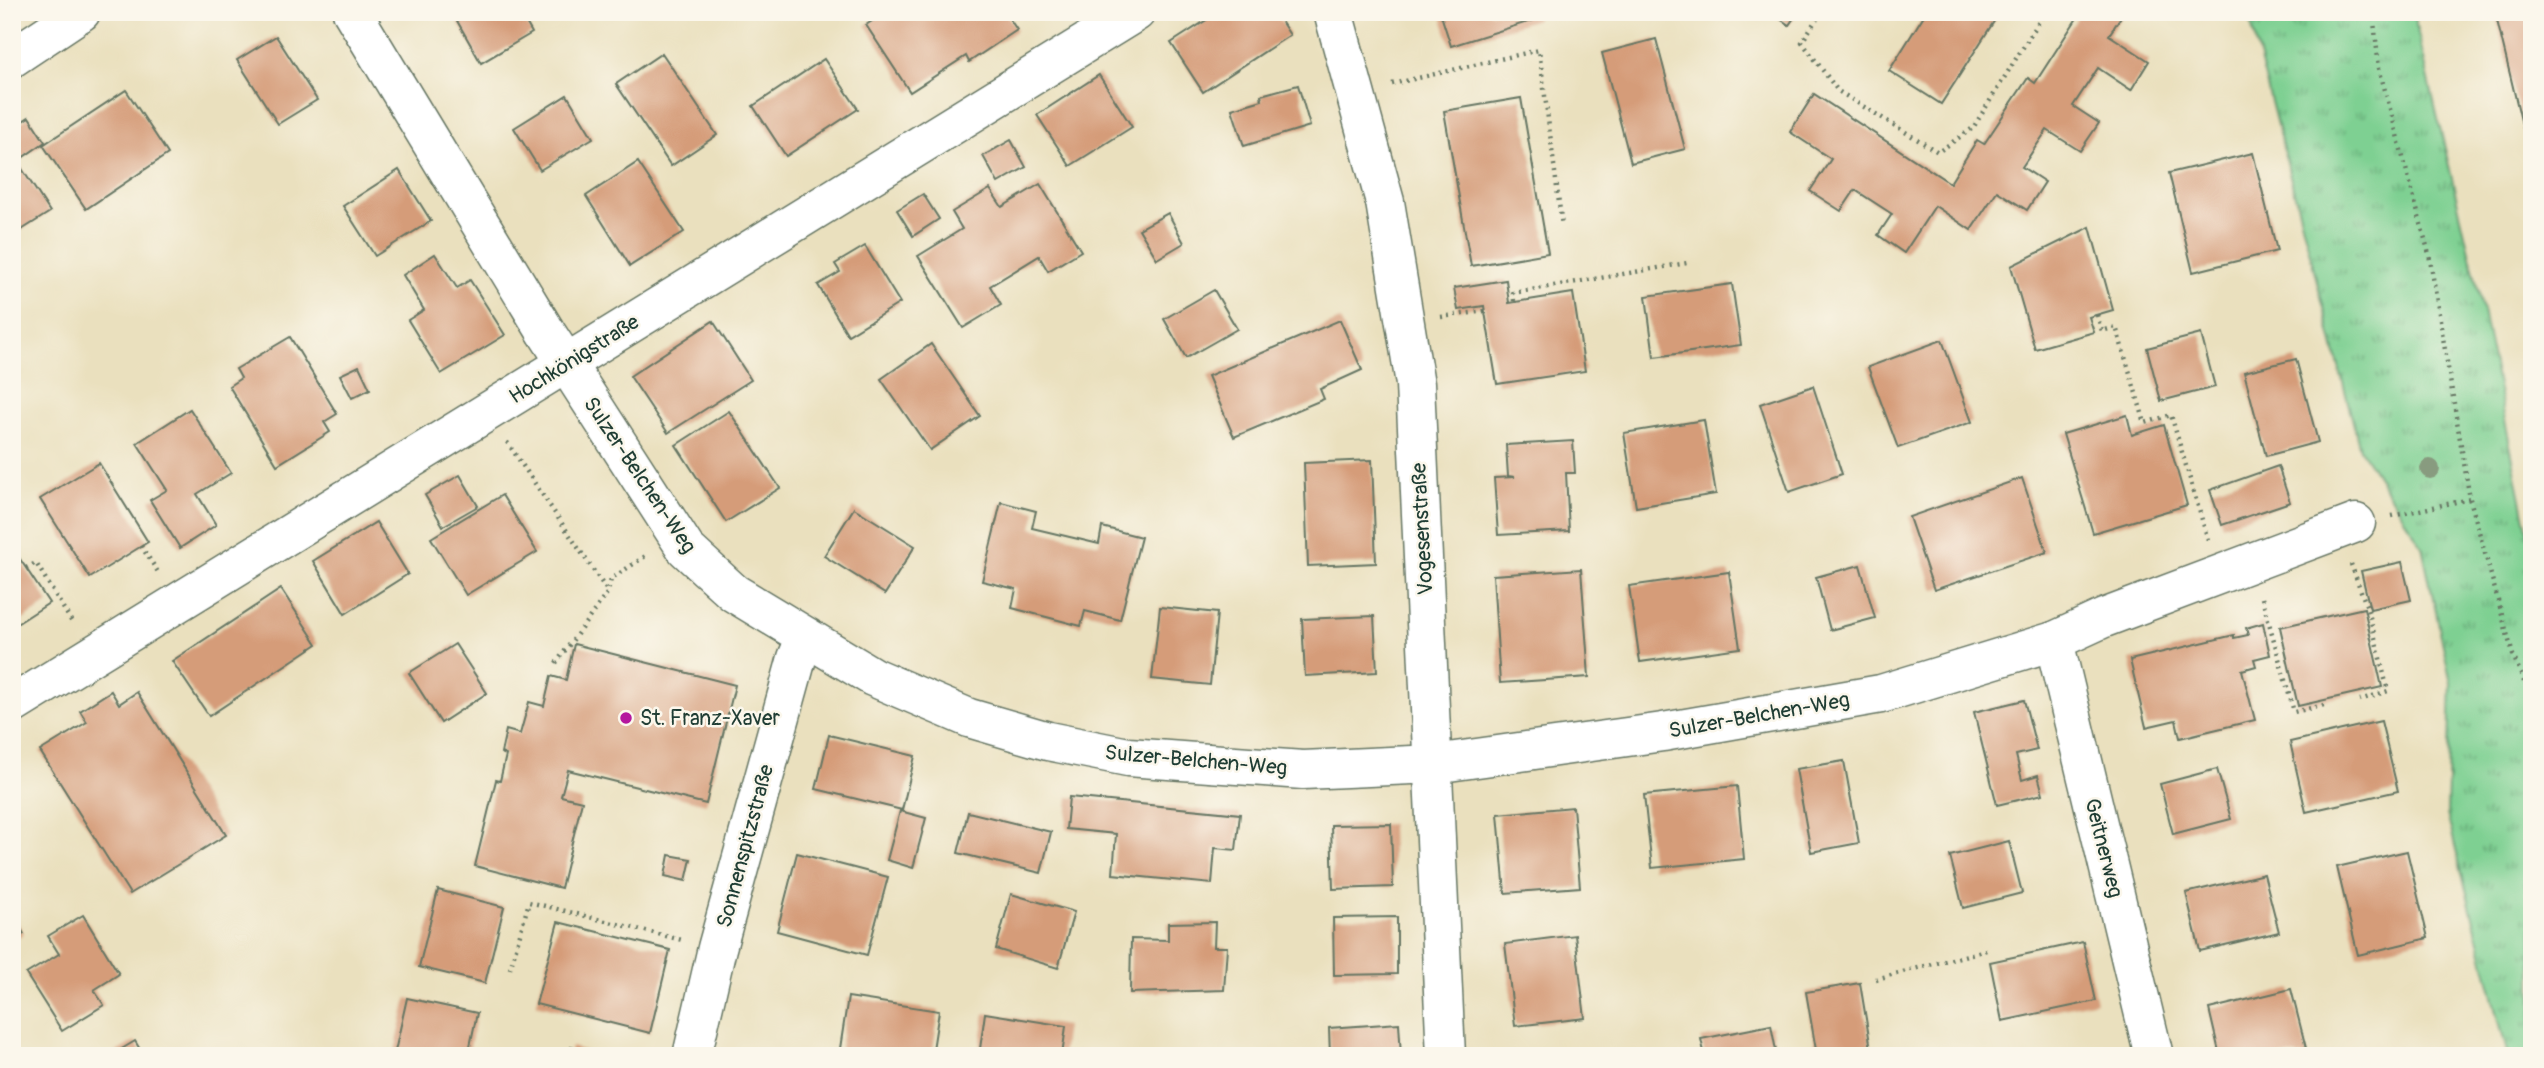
<svg xmlns="http://www.w3.org/2000/svg" width="2544" height="1068" font-family="Pangolin,sans-serif">
  <style>
    .park { fill: url(#park-tufts); stroke: #4e8663; stroke-width: 2 }
    .building { fill: #d59c79 }
    .lines { fill: none; stroke-linecap: round; stroke-linejoin: round }
    .minor-casing { stroke: #667664; stroke-width: 41 }
    .path { stroke: #667664; stroke-width: 4.5; stroke-dasharray: 2 5; stroke-linecap: butt }
    .minor { stroke: #fff; stroke-width: 38 }
    .tree { fill: #889b7f }
    .poi-dot { fill: #b5179e; stroke: #fbf7ec; stroke-width: 2.5 }
    .labels { text-anchor: middle; stroke-width: 5; stroke-linejoin: round; paint-order: stroke }
    .street-label { font-size: 21px; fill: #1f3d34; stroke: #fbf7ec }
    .poi-label { font-size: 21px; fill: #1f3d34; stroke: #fbf7ec; text-anchor: start }
  </style>
  <defs>
    <pattern id="park-tufts" width="24" height="20" patternUnits="userSpaceOnUse" patternTransform="scale(1.75)"><rect width="24" height="20" fill="#7ed092"/><path d="M3 7l-1-3M5 7V3M7 7l1-3M15 17l-1-3M17 17v-4M19 17l1-3" fill="none" stroke="#67aa78"/></pattern>
  </defs>
  <rect width="100%" height="100%" fill="#fbf7ec"/>
  <filter id="ink" filterUnits="userSpaceOnUse"><feTurbulence type="fractalNoise" baseFrequency=".0143" numOctaves="2"/><feDisplacementMap in="SourceGraphic" scale="14" xChannelSelector="R" yChannelSelector="G"/><feConvolveMatrix kernelMatrix="1 2 1 2 8 2 1 2 1" color-interpolation-filters="sRGB"/></filter>
  <filter id="wash" filterUnits="userSpaceOnUse"><feTurbulence type="fractalNoise" baseFrequency=".00686" numOctaves="4" result="noise"/><feDisplacementMap in="SourceGraphic" scale="28" xChannelSelector="R" yChannelSelector="G"/><feGaussianBlur stdDeviation="1.57" result="paint"/><feColorMatrix in="noise" values="0 0 0 0 0 0 0 0 0 0 0 0 0 0 0 0 0 1.4 0 .05"/><feComposite in="paint" operator="in"/></filter>
  <g filter="url(#wash)">
    <rect width="100%" height="100%" fill="#eae0be"/>
    <path class="park" d="M2248,12H2413L2483,311L2532,554V1056H2508L2447,814L2451,683L2422,546L2360,449Z"/>
    <g id="blocks">
      <g class="building">
        <path d="M467,12H520L532,33L481,63L456,19Z"/>
        <path d="M886,12H1005L1017,30L969,62L966,56L910,92L866,25Z"/>
        <path d="M1219,12H1275L1290,35L1203,92L1171,43Z"/>
        <path d="M1440,12H1535L1537,19L1451,46Z"/>
        <path d="M1770,12H1798L1789,25Z"/>
        <path d="M1926,12H2000L1941,104L1889,71Z"/>
        <path d="M2075,12H2124L2109,35L2149,61L2131,90L2098,68L2073,106L2099,123L2080,151L2047,130L2022,167L2045,182L2027,210L1997,191L1971,230L1935,206L1904,253L1878,235L1892,214L1855,190L1841,211L1810,191L1831,159L1790,132L1814,94L1950,183L1977,140L1984,144L2028,78L2035,83L2079,15Z"/>
        <path d="M2495,12H2532V131L2524,133Z"/>
        <path d="M276,36L317,100L278,124L237,60Z"/>
        <path d="M1656,39L1685,149L1631,163L1602,53Z"/>
        <path d="M662,53L717,135L671,166L616,84Z"/>
        <path d="M824,59L858,109L786,156L753,106Z"/>
        <path d="M1099,75L1132,127L1070,166L1037,115Z"/>
        <path d="M1298,85L1310,126L1244,146L1232,109L1262,100L1261,95Z"/>
        <path d="M126,90L168,154L86,209L43,145Z"/>
        <path d="M567,95L593,138L540,170L514,128Z"/>
        <path d="M1521,98L1548,253L1471,266L1444,111Z"/>
        <path d="M29,117L45,142L19,160L12,150V128Z"/>
        <path d="M1011,140L1026,167L998,183L983,156Z"/>
        <path d="M2253,153L2277,251L2193,272L2169,173Z"/>
        <path d="M15,158L50,212L12,236V159Z"/>
        <path d="M638,162L684,232L630,266L586,196Z"/>
        <path d="M399,170L431,221L375,256L343,206Z"/>
        <path d="M1040,184L1081,251L1048,271L1039,256L990,286L1001,305L963,328L918,256L962,229L952,212L990,189L1002,207Z"/>
        <path d="M923,194L939,219L913,236L897,210Z"/>
        <path d="M1168,213L1184,243L1157,259L1139,229Z"/>
        <path d="M2090,227L2113,310L2089,317L2094,332L2035,349L2011,266Z"/>
        <path d="M865,246L900,303L848,335L818,285L840,272L835,264Z"/>
        <path d="M435,254L457,288L470,280L505,335L441,374L408,320L424,310L403,275Z"/>
        <path d="M1506,280L1509,303L1573,293L1585,371L1497,384L1484,306L1458,310L1454,288Z"/>
        <path d="M1732,284L1741,345L1654,357L1646,296Z"/>
        <path d="M1214,290L1237,329L1186,358L1164,319Z"/>
        <path d="M1340,320L1362,370L1320,389L1324,399L1234,437L1208,376Z"/>
        <path d="M713,321L751,380L668,433L630,376Z"/>
        <path d="M2201,334L2215,387L2161,401L2147,348Z"/>
        <path d="M290,337L337,414L324,422L330,432L277,465L229,386L241,378L236,369Z"/>
        <path d="M1942,340L1972,422L1898,448L1868,367Z"/>
        <path d="M931,344L980,416L930,450L881,379Z"/>
        <path d="M2296,359L2318,442L2266,456L2244,372Z"/>
        <path d="M359,366L370,389L352,398L340,375Z"/>
        <path d="M1813,386L1842,474L1789,492L1760,404Z"/>
        <path d="M190,409L231,473L197,494L216,525L180,548L150,500L167,490L137,443Z"/>
        <path d="M729,411L780,488L726,522L676,445Z"/>
        <path d="M2127,415L2132,435L2164,425L2187,505L2093,533L2063,434Z"/>
        <path d="M1704,420L1716,494L1636,507L1624,433Z"/>
        <path d="M1573,441L1575,473H1566L1569,531L1498,535L1494,478L1515,477L1508,476L1506,445Z"/>
        <path d="M1372,460L1376,563L1308,566L1304,463Z"/>
        <path d="M99,463L148,542L90,578L40,499Z"/>
        <path d="M2278,466L2290,502L2222,525L2210,490Z"/>
        <path d="M460,475L478,506L443,526L425,495Z"/>
        <path d="M2022,478L2047,552L1934,590L1909,517Z"/>
        <path d="M502,495L537,552L466,595L431,538Z"/>
        <path d="M1001,502L1036,511L1032,528L1099,544L1102,527L1141,537L1120,620L1085,611L1081,626L1012,608L1016,589L982,581Z"/>
        <path d="M854,508L915,546L885,594L824,556Z"/>
        <path d="M376,522L408,574L345,614L313,561Z"/>
        <path d="M12,547L49,603L12,627Z"/>
        <path d="M2402,562L2411,600L2370,609L2361,571Z"/>
        <path d="M1860,565L1875,618L1830,630L1816,577Z"/>
        <path d="M1581,569L1589,677L1500,683L1493,575Z"/>
        <path d="M1729,572L1740,648L1640,662L1629,586Z"/>
        <path d="M281,589L317,644L209,716L172,661Z"/>
        <path d="M1160,607L1217,613L1210,685L1152,679Z"/>
        <path d="M2364,608L2382,687L2298,706L2280,627Z"/>
        <path d="M1374,616L1377,672L1305,676L1302,619Z"/>
        <path d="M2263,623L2270,655L2254,659L2256,666L2242,670L2255,720L2180,738L2176,720L2146,727L2130,660L2234,635V638L2248,635L2246,628Z"/>
        <path d="M455,644L487,693L441,723L409,673Z"/>
        <path d="M574,644L735,685L706,804L568,770L561,796L582,801L561,888L475,866L496,780L500,781L506,755L501,753L506,730L520,734L529,702L544,706L551,676L566,680Z"/>
        <path d="M111,691L119,704L137,692L226,835L130,894L40,751L87,722L80,711Z"/>
        <path d="M2024,700L2037,750L2016,755L2022,780L2038,775L2043,794L1997,805L1974,712Z"/>
        <path d="M2381,721L2398,791L2306,812L2290,742Z"/>
        <path d="M829,735L915,756L902,810L816,789Z"/>
        <path d="M1844,761L1859,843L1811,852L1796,769Z"/>
        <path d="M2217,769L2231,819L2173,834L2160,784Z"/>
        <path d="M1737,786L1744,859L1652,868L1644,795Z"/>
        <path d="M1069,797L1240,814L1236,850L1215,848L1212,884L1113,874L1116,834L1066,829Z"/>
        <path d="M1573,807L1580,887L1505,893L1498,814Z"/>
        <path d="M900,811L926,818L913,868L887,860Z"/>
        <path d="M968,812L1051,832L1041,873L958,853Z"/>
        <path d="M1391,824L1393,887L1333,889L1331,825Z"/>
        <path d="M2009,841L2022,893L1963,908L1950,856Z"/>
        <path d="M2407,851L2428,938L2358,955L2337,867Z"/>
        <path d="M797,853L888,877L867,955L777,931Z"/>
        <path d="M669,855L691,859L686,881L665,876Z"/>
        <path d="M2264,874L2279,932L2200,951L2186,893Z"/>
        <path d="M438,890L504,907L485,983L419,967Z"/>
        <path d="M1011,894L1074,912L1058,968L996,949Z"/>
        <path d="M12,913L24,934L12,940Z"/>
        <path d="M83,915L119,974L94,990L104,1005L62,1031L26,974L59,954L48,936Z"/>
        <path d="M1397,917V974L1334,975L1333,918Z"/>
        <path d="M558,922L670,950L650,1033L536,1004Z"/>
        <path d="M1215,922L1214,947H1227L1224,990L1130,993L1131,939L1168,940V923Z"/>
        <path d="M1575,935L1585,1018L1515,1026L1505,944Z"/>
        <path d="M2083,942L2096,1001L2002,1021L1990,962Z"/>
        <path d="M1860,983L1871,1049L1817,1056L1806,992Z"/>
        <path d="M2291,989L2308,1056H2220L2209,1009Z"/>
        <path d="M848,997L939,1011L932,1056L839,1055Z"/>
        <path d="M407,998L477,1013L468,1056H394Z"/>
        <path d="M985,1013L1066,1026L1062,1056H979Z"/>
        <path d="M1399,1023L1401,1056H1330L1329,1028Z"/>
        <path d="M1771,1025L1777,1056H1705L1701,1039Z"/>
        <path d="M135,1041L144,1056H110Z"/>
        <path d="M571,1047L600,1055V1056H569Z"/>
      </g>
    </g>
  </g>
  <g filter="url(#ink)">
    <use href="#blocks" fill-opacity="0" stroke="#667664" stroke-width="2"/>
    <g class="lines">
      <defs>
        <g id="minor">
          <path d="M352,12L546,332L686,549L734,593L873,677L969,718L1048,741L1128,757L1303,770L1434,764L1663,732L1881,694L2054,641L2104,618L2356,523"/>
          <path d="M1333,12L1385,202L1415,384L1446,1056"/>
          <path d="M12,58L81,12"/>
          <path d="M2054,641L2154,1056"/>
          <path d="M12,705L1136,12"/>
          <path d="M692,1056L717,948L797,658L805,639"/>
        </g>
      </defs>
      <use href="#minor" class="minor-casing"/>
      <g class="path">
        <path d="M1821,12L1802,42L1838,91L1938,152L1973,128L2045,12"/>
        <path d="M2373,12L2379,68L2429,254L2470,499L2513,655L2532,701"/>
        <path d="M1392,84L1539,50L1562,226"/>
        <path d="M1514,301L1513,293L1687,263"/>
        <path d="M2097,315L2102,331L2116,327L2145,423L2171,415L2208,540"/>
        <path d="M1441,317L1485,311"/>
        <path d="M507,442L608,592"/>
        <path d="M2392,516L2470,499"/>
        <path d="M141,546L158,572"/>
        <path d="M2351,564L2369,613L2388,691L2360,700"/>
        <path d="M26,568L36,563L73,624"/>
        <path d="M2262,598L2294,712L2324,705"/>
        <path d="M556,663L608,592L611,579L647,555"/>
        <path d="M510,969L529,902L682,940"/>
        <path d="M1876,979L1990,949"/>
      </g>
      <use href="#minor" class="minor"/>
    </g>
    <circle class="tree" cx="2430" cy="469" r="10"/>
  </g>
  <circle class="poi-dot" cx="626" cy="718" r="7"/>
  <g class="labels">
    <g class="street-label">
      <text transform="translate(574 359) rotate(-32)" y="7">Hochkönigstraße</text>
      <text transform="translate(640 475) rotate(56)" y="7">Sulzer-Belchen-Weg</text>
      <text transform="translate(1422 529) rotate(-93)" y="7">Vogesenstraße</text>
      <text transform="translate(1759 715) rotate(-10)" y="7">Sulzer-Belchen-Weg</text>
      <text transform="translate(1196 760) rotate(5)" y="7">Sulzer-Belchen-Weg</text>
      <text transform="translate(745 846) rotate(-75)" y="7">Sonnenspitzstraße</text>
      <text transform="translate(2104 848) rotate(76)" y="7">Geitnerweg</text>
    </g>
    <g class="poi-label">
      <text x="640" y="725">St. Franz-Xaver</text>
    </g>
  </g>
  <rect width="2544" height="1068" fill="none" stroke="#fbf7ec" stroke-width="42"/>
</svg>
